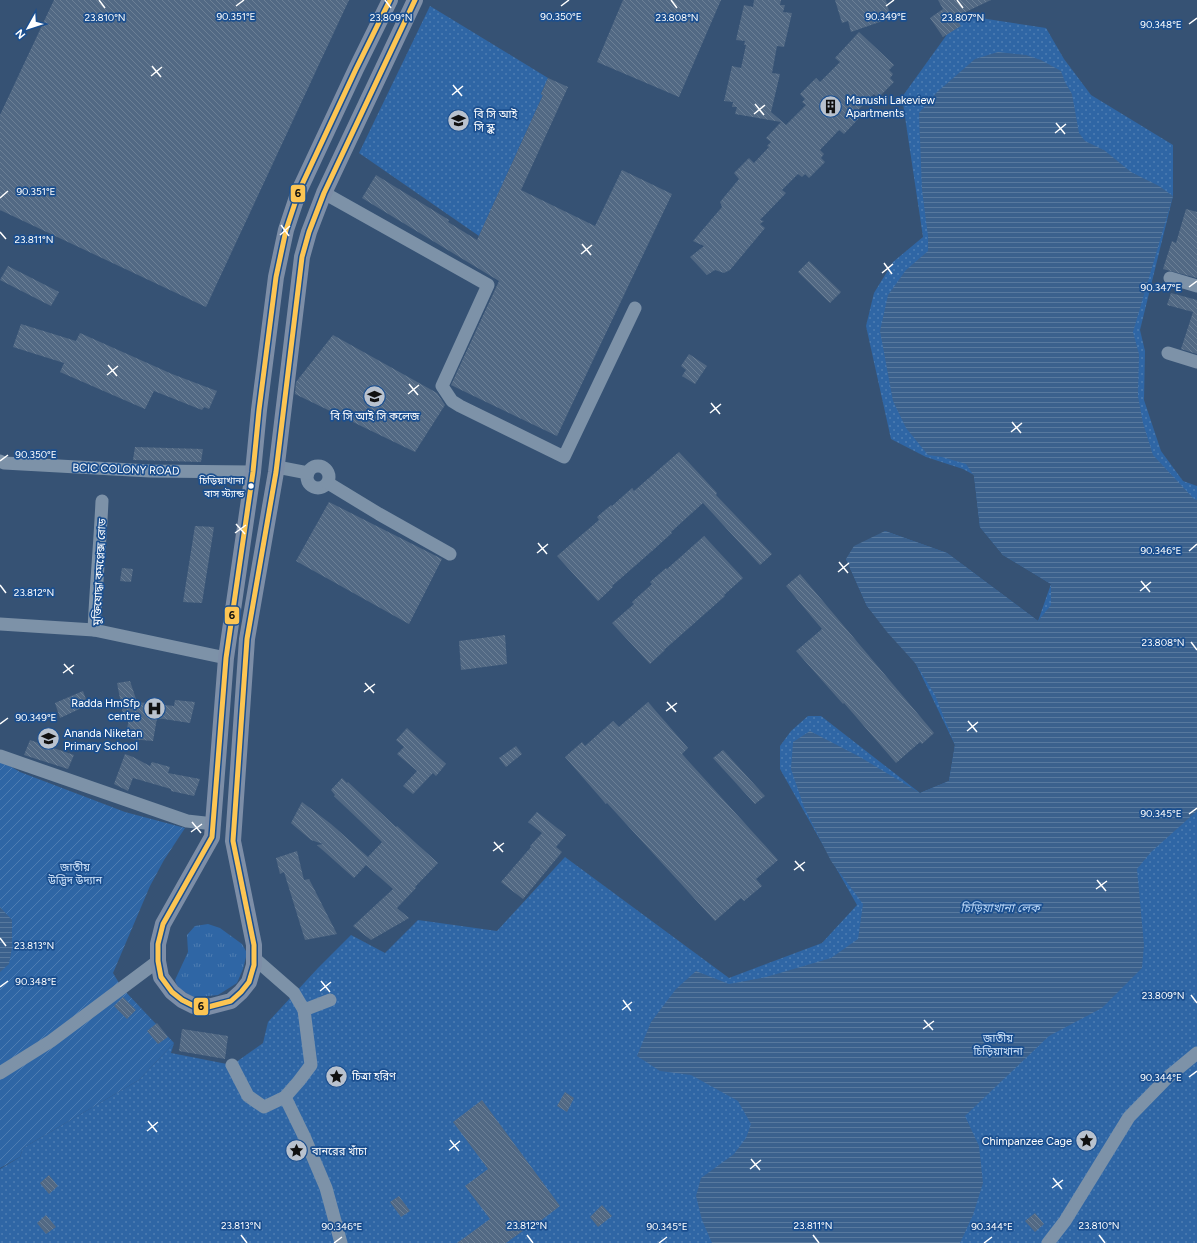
<svg xmlns="http://www.w3.org/2000/svg" width="1197" height="1243" font-family="Figtree,'Noto Sans Bengali',sans-serif">
  <style>
    .grass { fill: url(#grass-tufts) }
    .park { fill: url(#park-dots) }
    .garden { fill: url(#garden-furrows) }
    .water { fill: url(#water-rules) }
    .building { fill: url(#building-back-hatch) }
    .lines { fill: none; stroke-linecap: round; stroke-linejoin: round }
    .minor { stroke: #7d92a8; stroke-width: 13 }
    .major { stroke: #7d8ea7; stroke-width: 16 }
    .bus-1-casing { stroke: #1b4f8f; stroke-width: 8 }
    .bus-1 { stroke: #fcc553; stroke-width: 5 }
    .ticks { fill: none; stroke: #fff; stroke-width: 1.5 }
    .bus-dot { fill: #fff; stroke: #1b4f8f; stroke-width: 1.5 }
    .labels { text-anchor: middle; stroke-width: 3.5; stroke-linejoin: round; paint-order: stroke }
    .bus-label { font-size: 10px; fill: #fff; stroke: #1b4f8f; text-anchor: end }
    .poi-label { font-size: 11px; fill: #fff; stroke: #1b4f8f; text-anchor: start }
    .street-label { font-size: 11px; fill: #fff; stroke: #1b4f8f }
    .park-label { font-size: 11px; fill: #cfe3fa; stroke: #1b4f8f }
    .water-label { font-size: 12px; font-style: italic; fill: #b5d3f5; stroke: #1b4f8f }
    .ticks-label { font-size: 10px; text-anchor: middle; fill: #fff; stroke: #1b4f8f; stroke-width: 3.5; stroke-linejoin: round; paint-order: stroke }
    .line-badge { stroke: #1b4f8f; stroke-width: 1.5 }
    .pale-badge-label { font-size: 11px; text-anchor: middle; font-weight: bold; fill: #111 }
  </style>
  <defs>
    <pattern id="grass-tufts" width="24" height="20" patternUnits="userSpaceOnUse"><rect width="24" height="20" fill="#2f66a5"/><path d="M3 7l-1-3M5 7V3M7 7l1-3M15 17l-1-3M17 17v-4M19 17l1-3" fill="none" stroke="#4e7db2"/></pattern>
    <pattern id="park-dots" width="8" height="8" patternUnits="userSpaceOnUse"><rect width="8" height="8" fill="#2f66a5"/><path d="M2 2h.1M6 6h.1" fill="none" stroke="#4e7db2" stroke-width="1.8" stroke-linecap="round"/></pattern>
    <pattern id="garden-furrows" width="10" height="10" patternUnits="userSpaceOnUse"><rect width="10" height="10" fill="#2f66a5"/><path d="M-1 1l2-2M0 10L10 0M9 11l2-2" fill="none" stroke="#4e7db2"/></pattern>
    <pattern id="water-rules" width="6" height="5" patternUnits="userSpaceOnUse"><rect width="6" height="5" fill="#3b618d"/><path d="M0 2.5h6" fill="none" stroke="#58799e"/></pattern>
    <pattern id="building-back-hatch" width="6" height="6" patternUnits="userSpaceOnUse"><rect width="6" height="6" fill="#526984"/><path d="M-1 5l2 2M0 0l6 6M5-1l2 2" fill="none" stroke="#6c8096"/></pattern>
  </defs>
  <rect width="100%" height="100%" fill="#365274"/>
  <path class="grass" d="M208,924L220,928L242,944L247,953L243,969L237,983L218,995L208,996L193,997L178,988L175,980L188,952L187,935L195,926Z"/>
  <g class="park">
    <path d="M430,6L548,78L541,94L543,95L479,236L359,153Z"/>
    <path d="M961,15L1046,28L1064,59L1091,95L1173,145V196L1140,330L1145,351L1144,400L1161,451L1183,481L1197,486V1243H0V1169L20,1157L23,1148L139,1080L174,1043L171,1053L232,1065L263,1043L268,1022L318,968L351,935L385,953L418,920L497,931L565,857L729,978L822,943L857,905L780,769V746L791,731L808,716H821L920,793L949,781L955,745L916,664L867,606L846,559L885,531L947,553L1038,621L1051,584L1003,555L980,527L974,475L963,469L926,457L891,439L866,326L874,293L893,262L923,237L902,97Z"/>
  </g>
  <path class="garden" d="M0,760L20,772L125,812L185,828L164,860L150,886L113,973L122,988L174,1043L139,1080L23,1148L20,1157L0,1168Z"/>
  <g class="water">
    <path d="M998,52L1026,55L1041,60L1061,71L1065,82L1072,94L1079,133L1085,141L1104,150L1131,172L1159,186L1173,196L1133,332L1139,354L1138,396L1143,423L1153,455L1194,499L1197,500V811L1151,852L1137,869L1144,945L1142,968L1102,1008L1049,1036L965,1116L979,1146L983,1183L973,1215L960,1243H712L702,1220L696,1196L701,1178L734,1154L746,1138L751,1124L738,1101L691,1075L660,1071L637,1056L651,1022L676,989L696,971L729,984L766,977L831,958L858,939L863,904L831,861L804,807L791,769L793,742L810,731L860,757L920,793L949,781L955,745L935,695L916,664L887,632L867,606L846,559L854,546L885,531L947,553L1038,621L1051,605V584L1003,555L980,527L974,476L966,464L942,457L928,455L906,428L893,401L880,331L888,295L906,270L928,251V236L922,190L919,113L937,92L975,59Z"/>
    <path d="M0,907L12,920V948L9,964L0,972Z"/>
  </g>
  <g class="building">
    <path d="M54,0H349L206,307L0,210V115Z"/>
    <path d="M623,0H721L679,97L597,62Z"/>
    <path d="M754,0H781L780,5H785L783,12L792,13L784,47L777,46L772,73L780,74L771,112L786,125L806,105L802,102L805,99L800,94L816,78L820,82L840,62L835,58L859,32L894,65L889,70L893,74L890,78L894,82L878,98L874,94L858,110L855,114L859,118L844,134L839,130L820,150L824,154L821,158L825,162L809,178L805,174L802,177L798,174L782,190L786,193L760,220L764,221L760,224L765,228L730,270L724,273L715,270L707,275L690,257L704,246L693,241L722,207L720,202L739,179L734,173L749,158L754,163L769,147L767,146L771,142L766,138L781,122L735,114L737,107H732L733,102L724,101L732,66L741,68L746,45H744L745,41L736,40L744,5L753,7Z"/>
    <path d="M835,0H886L891,18L851,32L848,21L842,23Z"/>
    <path d="M938,0H991L955,17L961,26L943,37L930,18L943,9Z"/>
    <path d="M548,78L568,87L521,190L595,226L622,170L672,194L557,436L451,385L499,281L362,198L376,175L449,220L448,222L477,240L543,95L541,94Z"/>
    <path d="M1186,209L1197,212V278L1163,269L1172,241L1176,243Z"/>
    <path d="M809,261L841,292L830,303L798,272Z"/>
    <path d="M8,266L59,292L51,306L0,280Z"/>
    <path d="M1171,293L1197,300V354L1181,349L1193,312L1167,305Z"/>
    <path d="M21,324L76,341L80,333L172,374L217,391L209,409L204,407L202,410L154,391L145,409L60,372L64,363L13,347Z"/>
    <path d="M333,335L437,393L445,405L415,452L295,394L296,382Z"/>
    <path d="M689,354L707,366L695,384L682,376L686,370L681,366Z"/>
    <path d="M135,447L203,449L201,462L133,460Z"/>
    <path d="M679,452L717,493L716,495L772,554L760,565L703,503L671,532L672,533L652,551L612,586L613,587L598,601L557,556L599,520L597,517L611,505L612,506L632,488L634,491Z"/>
    <path d="M329,502L442,559L409,624L296,561Z"/>
    <path d="M195,526L214,527L202,603L183,602Z"/>
    <path d="M704,536L743,578L724,595L725,596L664,650H665L650,664L612,623L634,604L632,602L652,584L650,582L666,568L667,569Z"/>
    <path d="M122,568L133,569L131,582L120,581Z"/>
    <path d="M800,574L934,733L922,744L920,742L896,763L844,703L843,704L796,651L822,629L786,586Z"/>
    <path d="M505,635L507,664L461,670L459,641Z"/>
    <path d="M130,681L137,702L174,706L175,700L195,702L190,723L157,718L153,741L130,739L131,737L126,735L130,712L123,714L117,683Z"/>
    <path d="M83,691L88,705L60,718L55,703Z"/>
    <path d="M648,702L688,748L682,754L778,860L756,879L762,886L744,901L741,898L715,921L607,803L606,804L565,757L582,742L585,746L613,721L619,727Z"/>
    <path d="M407,728L446,764L436,776L433,773L413,794L403,786L417,771L397,754L404,747L396,740Z"/>
    <path d="M30,740L74,755L68,769L24,755Z"/>
    <path d="M516,746L522,754L506,767L499,758Z"/>
    <path d="M723,750L765,796L755,804L713,758Z"/>
    <path d="M125,754L133,757L150,766L152,762L170,767L168,773L200,779L194,796L171,791V789L133,778L128,791L114,784Z"/>
    <path d="M342,778L347,783L348,782L396,827L397,826L438,863L415,887L416,888L397,908L409,918L371,940L353,926L393,889L366,865L354,878L317,845L323,844L311,840L291,823L302,802L331,824L368,857L382,842L334,796L335,795L331,790Z"/>
    <path d="M537,812L566,835L556,847L562,852L523,899L501,882L531,847L530,846L542,833L528,822Z"/>
    <path d="M297,851L304,880L309,879L337,934L305,940L284,872L280,874L276,858Z"/>
    <path d="M123,997L136,1010L127,1019L114,1006Z"/>
    <path d="M157,1023L168,1037L158,1044L147,1031Z"/>
    <path d="M182,1029L228,1036L225,1059L179,1051Z"/>
    <path d="M565,1092L574,1098L567,1112L557,1106Z"/>
    <path d="M482,1100L560,1206L531,1228L530,1226L506,1243H457L490,1219L465,1186L488,1169L453,1122Z"/>
    <path d="M49,1175L58,1186L49,1194L40,1183Z"/>
    <path d="M399,1196L410,1211L401,1217L390,1202Z"/>
    <path d="M602,1205L612,1216L598,1227L590,1217Z"/>
    <path d="M1035,1213L1044,1224L1035,1232L1025,1221Z"/>
    <path d="M46,1215L56,1227L46,1234L37,1223Z"/>
  </g>
  <g class="lines">
    <g class="minor">
      <path d="M324,193L488,285L442,386L452,401L460,406L564,457L635,308"/>
      <path d="M1170,278L1197,286"/>
      <path d="M1168,353L1197,362"/>
      <path d="M0,461L4,463L150,471L253,472"/>
      <circle cx="318" cy="477" r="11"/>
      <path d="M277,467L308,473"/>
      <path d="M328,483L379,514L450,554"/>
      <path d="M102,501C100,544 96,587 94,630L226,658"/>
      <path d="M0,624L94,630"/>
      <path d="M0,756L187,821L214,824"/>
      <path d="M254,958L294,993L304,1010"/>
      <path d="M232,1065L248,1096L264,1107L285,1097L299,1081L311,1065L304,1010L330,1000"/>
      <path d="M0,1073L51,1041L158,961"/>
      <path d="M285,1097L304,1136L326,1188L341,1243"/>
      <path d="M1048,1243L1065,1221L1129,1117L1168,1077L1197,1053"/>
    </g>
    <path class="major" d="M390,0L356,69L299,191L286,230L276,277L259,410L253,472L226,658L212,837L163,924L158,944V961L161,977L172,992L182,1000L194,1006L208,1007L231,1001L241,992L249,982L254,965V945L233,841L247,639L276,472L302,257L309,232L324,193L415,0"/>
    <defs>
      <path id="bus-1" d="M390,0L356,69L299,191L286,230L276,277L259,410L253,472L226,658L212,837L163,924L158,944V961L161,977L172,992L182,1000L194,1006L208,1007L231,1001L241,992L249,982L254,965V945L233,841L247,639L276,472L302,257L309,232L324,193L415,0"/>
    </defs>
    <use href="#bus-1" class="bus-1-casing"/>
    <use href="#bus-1" class="bus-1"/>
  </g>
  <path class="ticks" d="M99,0L105,8M385,0L391,8M671,0L677,8M957,0L963,8M236,6L244,0M561,6L569,0M886,6L894,0M1189,24L1197,18M152,66L161,77M151,76L162,67M453,85L462,96M452,95L463,86M755,104L764,115M754,114L765,105M1056,123L1065,134M1055,133L1066,124M0,198L8,191M281,225L289,236M0,232L6,239M280,235L290,226M582,244L591,255M581,254L592,245M884,263L892,274M882,273L893,264M1189,287L1197,281M108,365L117,376M107,375L118,366M409,384L418,395M408,394L419,385M711,403L720,414M710,413L721,404M1012,422L1021,433M1011,432L1022,423M0,461L8,455M236,524L245,534M235,533L246,525M538,543L547,554M1189,551L1197,544M537,553L548,544M839,562L848,573M838,572L849,563M1141,581L1150,592M0,585L6,593M1140,591L1151,582M1191,642L1197,650M64,664L73,674M63,673L74,665M365,683L374,693M364,692L375,684M667,702L676,712M666,711L677,703M968,721L977,732M0,724L8,718M967,731L978,722M1189,814L1197,808M192,822L201,833M191,832L202,824M494,842L503,852M493,851L504,843M795,861L804,871M794,870L805,862M1097,880L1106,891M1096,889L1107,881M0,938L6,946M321,981L330,992M0,987L8,981M320,991L331,982M1191,995L1197,1003M623,1000L631,1011M622,1010L632,1002M924,1020L933,1030M923,1029L934,1021M1189,1077L1197,1071M148,1121L157,1132M147,1131L158,1122M450,1140L459,1151M449,1150L460,1141M751,1159L760,1170M750,1169L761,1160M1053,1178L1062,1189M1052,1188L1063,1180M241,1235L247,1243M527,1235L533,1243M813,1235L819,1243M1099,1235L1105,1243M334,1243L342,1237M659,1243L667,1237M984,1243L992,1237"/>
  <defs>
    <symbol id="building-disc" viewBox="-11 -11 22 22"><circle r="9.5" fill="#b9c2ce" stroke="#1b4f8f"/><path d="M-4-6H4V6H1V3H-1V6H-4ZM-2.5-4.3h1.7v1.8h-1.7ZM.8-4.3h1.7v1.8H.8ZM-2.5-1h1.7V.8h-1.7ZM.8-1h1.7V.8H.8Z" fill="#111"/></symbol>
    <symbol id="school-disc" viewBox="-11 -11 22 22"><circle r="9.5" fill="#b9c2ce" stroke="#1b4f8f"/><path d="M0-5L7-2L0 1L-7-2ZM-4 1L0 2.5L4 1V4Q0 6-4 4Z" fill="#111"/></symbol>
    <symbol id="university-disc" viewBox="-11 -11 22 22"><circle r="9.5" fill="#b9c2ce" stroke="#1b4f8f"/><path d="M0-5L7-2L0 1L-7-2ZM-4 1L0 2.5L4 1V4Q0 6-4 4Z" fill="#111"/></symbol>
    <symbol id="hospital-disc" viewBox="-11 -11 22 22"><circle r="9.5" fill="#b9c2ce" stroke="#1b4f8f"/><path d="M-5-5h3v3.5h4V-5h3V5h-3V1.5h-4V5h-3Z" fill="#111"/></symbol>
    <symbol id="sight-disc" viewBox="-11 -11 22 22"><circle r="9.5" fill="#b9c2ce" stroke="#1b4f8f"/><path d="M0-6L1.8-2.2L6-1.7L2.9 1.2L3.7 5.4L0 3.3L-3.7 5.4L-2.9 1.2L-6-1.7L-1.8-2.2Z" fill="#111"/></symbol>
  </defs>
  <g fill-rule="evenodd">
    <use href="#building-disc" x="818" y="94" width="25" height="25"/>
    <use href="#school-disc" x="446" y="108" width="25" height="25"/>
    <use href="#university-disc" x="362" y="384" width="25" height="25"/>
    <use href="#hospital-disc" x="142" y="696" width="25" height="25"/>
    <use href="#school-disc" x="36" y="726" width="25" height="25"/>
    <use href="#sight-disc" x="324" y="1064" width="25" height="25"/>
    <use href="#sight-disc" x="1074" y="1128" width="25" height="25"/>
    <use href="#sight-disc" x="284" y="1138" width="25" height="25"/>
  </g>
  <circle class="bus-dot" cx="251" cy="486" r="3.5"/>
  <g class="labels">
    <g class="bus-label">
      <text x="244" y="484">চিড়িয়াখানা<tspan x="244" dy="13">বাস স্ট্যান্ড</tspan></text>
    </g>
    <g class="poi-label">
      <text x="846" y="104">Manushi Lakeview<tspan x="846" dy="13">Apartments</tspan></text>
      <text x="474" y="118">বি সি আই<tspan x="474" dy="13">সি স্কুল</tspan></text>
      <text x="375" y="420" text-anchor="middle">বি সি আই সি কলেজ</text>
      <text x="140" y="707" text-anchor="end">Radda HmSfp<tspan x="140" dy="13">centre</tspan></text>
      <text x="64" y="737">Ananda Niketan<tspan x="64" dy="13">Primary School</tspan></text>
      <text x="352" y="1080">চিত্রা হরিণ</text>
      <text x="1072" y="1145" text-anchor="end">Chimpanzee Cage</text>
      <text x="312" y="1155">বানরের খাঁচা</text>
    </g>
    <g class="street-label">
      <text transform="translate(126 469) rotate(2)" y="4">BCIC COLONY ROAD</text>
      <text transform="translate(99 572) rotate(-87)" y="4">মুক্তিযোদ্ধা কমপ্লেক্স রোড</text>
    </g>
    <g class="park-label">
      <text x="75" y="871">জাতীয়<tspan x="75" dy="13">উদ্ভিদ উদ্যান</tspan></text>
      <text x="998" y="1042">জাতীয়<tspan x="998" dy="13">চিড়িয়াখানা</tspan></text>
    </g>
    <g class="water-label">
      <text x="1000" y="912">চিড়িয়াখানা লেক</text>
    </g>
  </g>
  <g class="ticks-label">
    <text x="236" y="20">90.351°E</text>
    <text x="561" y="20">90.350°E</text>
    <text x="886" y="20">90.349°E</text>
    <text x="391" y="21">23.809°N</text>
    <text x="677" y="21">23.808°N</text>
    <text x="105" y="21">23.810°N</text>
    <text x="963" y="21">23.807°N</text>
    <text x="1161" y="28">90.348°E</text>
    <text x="36" y="195">90.351°E</text>
    <text x="34" y="243">23.811°N</text>
    <text x="1161" y="291">90.347°E</text>
    <text x="36" y="458">90.350°E</text>
    <text x="1161" y="554">90.346°E</text>
    <text x="34" y="596">23.812°N</text>
    <text x="1163" y="646">23.808°N</text>
    <text x="36" y="721">90.349°E</text>
    <text x="1161" y="817">90.345°E</text>
    <text x="34" y="949">23.813°N</text>
    <text x="36" y="985">90.348°E</text>
    <text x="1163" y="999">23.809°N</text>
    <text x="1161" y="1081">90.344°E</text>
    <text x="241" y="1229">23.813°N</text>
    <text x="527" y="1229">23.812°N</text>
    <text x="813" y="1229">23.811°N</text>
    <text x="1099" y="1229">23.810°N</text>
    <text x="342" y="1230">90.346°E</text>
    <text x="667" y="1230">90.345°E</text>
    <text x="992" y="1230">90.344°E</text>
  </g>
  <g class="line-badge">
    <rect x="290" y="184" width="16" height="19" rx="4" fill="#fcc553"/>
    <rect x="224" y="606" width="16" height="19" rx="4" fill="#fcc553"/>
    <rect x="193" y="997" width="16" height="19" rx="4" fill="#fcc553"/>
  </g>
  <g class="pale-badge-label">
    <text x="298" y="197">6</text>
    <text x="232" y="619">6</text>
    <text x="201" y="1010">6</text>
  </g>
  <g transform="translate(28 28) rotate(231)" stroke="#1b4f8f" stroke-width="3" paint-order="stroke">
  <path d="M0-3L7 15L0 10L-7 15Z" fill="#ffffff"/>
  <text y="-6" font-size="11" font-weight="bold" text-anchor="middle" fill="#ffffff">N</text>
  </g>
</svg>
